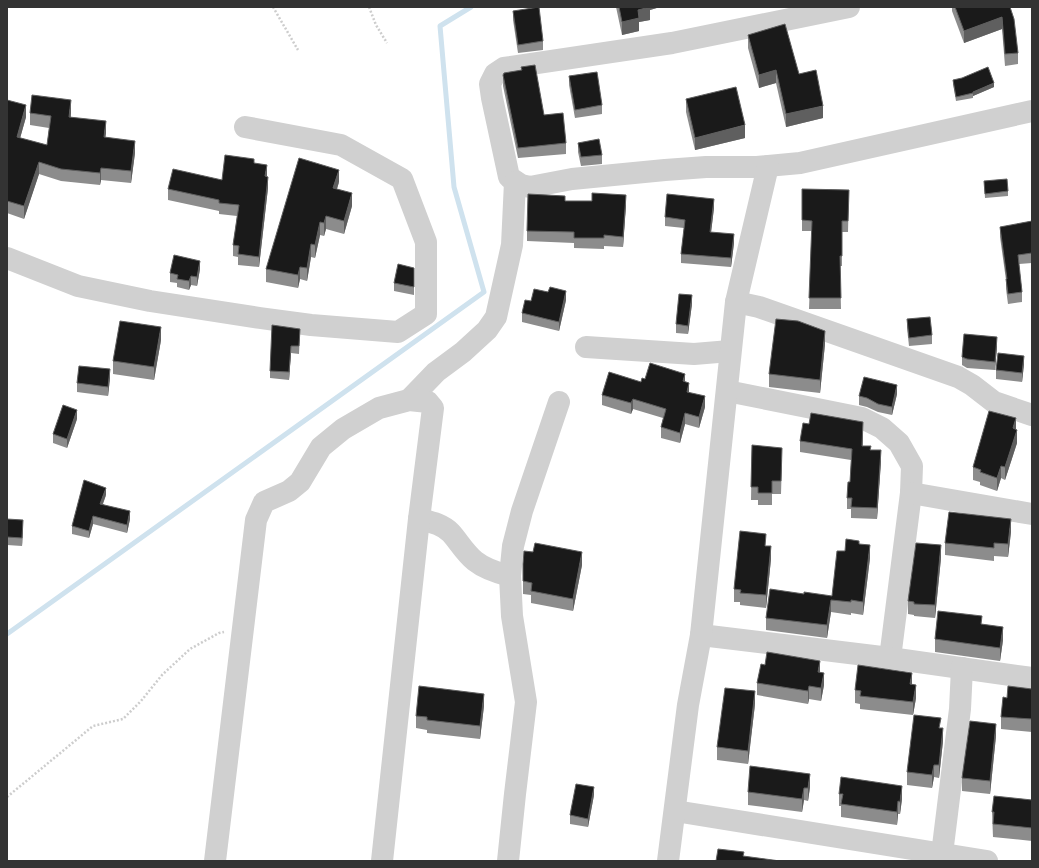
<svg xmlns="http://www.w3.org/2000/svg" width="1039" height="868" font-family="'PT Sans',sans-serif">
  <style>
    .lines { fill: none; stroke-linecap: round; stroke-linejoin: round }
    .stream { stroke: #cfe2ee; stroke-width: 5 }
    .path { stroke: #cdcdcd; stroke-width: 2.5; stroke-dasharray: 2 2; stroke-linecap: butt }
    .minor { stroke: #d0d0d0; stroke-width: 22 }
    .wall { fill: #8c8c8c }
    .shaded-wall { fill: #5f5f5f }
    .building { fill: #1a1a1a; stroke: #5f5f5f }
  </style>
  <rect width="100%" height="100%" fill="#fff"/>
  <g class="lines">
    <path class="stream" d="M7,634L484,292L454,187L440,26L471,7"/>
    <g class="path">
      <path d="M273,7L298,50"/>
      <path d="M369,7L376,25L387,43"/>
      <path d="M7,797L93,726L123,719L141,701L162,675L190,649L219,633L224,632"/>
    </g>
    <g class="minor">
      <path d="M849,7L672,43L504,68L495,74L490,84L492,98L509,177L521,185L530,187L572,179L665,170L706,167H757L800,163L1032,111"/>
      <path d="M7,258L78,286L150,301L260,318L311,325L398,332L426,314V242L402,179L341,145L245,127"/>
      <path d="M736,302L759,307L958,377L972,385L994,402L1032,415"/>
      <path d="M586,347L694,354L730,351"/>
      <path d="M727,391L862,418L882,428L899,443L912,466L911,493L890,658"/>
      <path d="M409,400L436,372L463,352L487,330L496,317L512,245L515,182"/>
      <path d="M911,493L1032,514"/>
      <path d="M419,519C431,522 442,524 451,533C459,542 465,553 475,561C485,569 498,573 510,576"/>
      <path d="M701,635L890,658L1032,678"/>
      <path d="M675,811L987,861"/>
      <path d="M942,854L960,709L962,668"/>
      <path d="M215,861L256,520L264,502L289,491L300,482L321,447L343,429L379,408L409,400L428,402L433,408L419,519L382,861"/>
      <path d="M508,861L515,794L526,702L512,616L510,576L513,546L522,511L559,402"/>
      <path d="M668,861L688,705L701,635L736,302L768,166"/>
    </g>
  </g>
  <g class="wall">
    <path d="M616,7H660L650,10V20L639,22V31L622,35Z"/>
    <path d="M952,7H1010L1018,53V64L1005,66L1002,29L964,43L952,11Z"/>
    <path d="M513,11L543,41V50L518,53L513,20Z"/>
    <path d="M748,35L799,74L823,118L786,127L776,83L759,88L748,48Z"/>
    <path d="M521,67L544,115L566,143V154L518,158L503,86V75L521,70Z"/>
    <path d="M569,76L602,105V114L575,118L569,85Z"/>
    <path d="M953,80L994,87L973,96V98L956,101L953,84Z"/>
    <path d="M686,99L745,138L695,150L686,112Z"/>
    <path d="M7,100L26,117L20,138L47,145L49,128L30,125V113H71V117L106,133L105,137L135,153L131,183L101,180L100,185L61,181L39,174L24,219L7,213Z"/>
    <path d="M578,143L602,155V164L581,166L578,152Z"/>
    <path d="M254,163L267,177L268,188L259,267L238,265V257L233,256V245L237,216L219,214V211L168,200V189L222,180Z"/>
    <path d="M984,181L1008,191V196L985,198Z"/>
    <path d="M339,182L337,189L352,206L344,234L326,229L324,236L320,235L315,258L311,257L307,281L300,279L298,288L266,282V269Z"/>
    <path d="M802,189L849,190L848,232H842V266H840L841,309H809L812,231H802Z"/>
    <path d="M565,201L626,205L623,247L604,246V249L574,248V243L527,241V231Z"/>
    <path d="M714,208L711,232L734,243L731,267L681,263V254L684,228L665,226V217Z"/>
    <path d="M1032,221V263L1019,264L1022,292V302L1008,304L1006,289V280L1000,237V227Z"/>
    <path d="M414,268V295L394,291V283Z"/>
    <path d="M200,269L197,286L191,285L189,290L177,287V283L170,282V273Z"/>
    <path d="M566,300L559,331L522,322V313L531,301Z"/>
    <path d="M692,304L688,334L676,333V324Z"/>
    <path d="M907,319L932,335V344L909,346L907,328Z"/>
    <path d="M300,329L299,354L291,353L289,380L270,378V371Z"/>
    <path d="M161,340L154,380L113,374V361Z"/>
    <path d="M825,344L820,393L769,387V374Z"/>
    <path d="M997,346L995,370L967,368L962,365V357Z"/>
    <path d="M1024,364L1022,382L996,379V370Z"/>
    <path d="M110,378L108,396L77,392V383Z"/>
    <path d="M645,379L685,382L689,392L705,407L699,428L685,424L680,443L661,438V427L663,418L633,409L631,414L602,405V395L641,382Z"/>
    <path d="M897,394L892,415L878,412L867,407L859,405V396Z"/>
    <path d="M77,419L67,448L53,443V434Z"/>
    <path d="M1016,429L1017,443L1005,480L1001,478L997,491L980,485V482L973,480V467Z"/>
    <path d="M863,433V446L871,450L881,461L877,519L851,518V509H847V498L850,482L851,460L800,452V441Z"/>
    <path d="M752,445L782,460L781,494H772V505H758V500H751Z"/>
    <path d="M106,495L103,504L130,519L127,533L93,524L89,538L72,534V526Z"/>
    <path d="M7,519L23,528L22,546L7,545Z"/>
    <path d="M1011,532L1008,557L994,556V561L945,555V543Z"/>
    <path d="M859,544L870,558L863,615L851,613V615L831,612L827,638L766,630V618L832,596L845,551Z"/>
    <path d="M766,546L771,559L766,608L740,605V602H734V589Z"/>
    <path d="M941,558L935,618L914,616V615L908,614V601Z"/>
    <path d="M523,564L582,565L573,611L531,603V595L523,594Z"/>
    <path d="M982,624L1003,640L1000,661L935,652V639Z"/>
    <path d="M765,665L820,672L824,685L821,701L809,699L808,704L757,695V683Z"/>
    <path d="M1032,689V732L1001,729V717L1007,698Z"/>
    <path d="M855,690L916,698L913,715L860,709V704L855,703Z"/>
    <path d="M755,704L748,764L717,760V747Z"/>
    <path d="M484,706L480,739L427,733V730L416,728V716Z"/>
    <path d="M941,728L943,741L939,778L934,777L932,788L907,785V772Z"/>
    <path d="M996,736L990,794L962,791V778Z"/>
    <path d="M810,787L808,801L804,800L802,812L748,805V792Z"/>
    <path d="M839,794L902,799L900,814H898L897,825L841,817V806H839Z"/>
    <path d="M594,795L588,827L570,824V815Z"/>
    <path d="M1032,800V841L993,837L992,812Z"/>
  </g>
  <g class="shaded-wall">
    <path d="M648,7H660L650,10V20L639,22V31L622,35V22L638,10Z"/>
    <path d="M1002,17V29L964,43V31Z"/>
    <path d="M776,70V83L759,88V75Z"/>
    <path d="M994,83V87L973,96V92Z"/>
    <path d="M71,100V113L69,129V117Z"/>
    <path d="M26,105V117L17,149V137Z"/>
    <path d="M823,106V118L786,127V114Z"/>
    <path d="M106,121V133L104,150V137Z"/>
    <path d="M745,125V138L695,150V138Z"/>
    <path d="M135,141V153L131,183V171Z"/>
    <path d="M39,162V174L24,219V206Z"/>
    <path d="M267,165V176L265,187V176Z"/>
    <path d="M101,168V180L100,185V173Z"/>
    <path d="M339,170V182L333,201V188Z"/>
    <path d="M268,177V188L259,267V257Z"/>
    <path d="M352,193V206L344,234V221Z"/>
    <path d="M626,195V205L623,247V237Z"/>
    <path d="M714,199V208L710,241V232Z"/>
    <path d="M326,216V229L324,236V223Z"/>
    <path d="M320,222V235L315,258V245Z"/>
    <path d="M734,234V243L731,267V258Z"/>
    <path d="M311,244V257L307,281V268Z"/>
    <path d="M200,261V269L197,286V277Z"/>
    <path d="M300,267V279L298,288V275Z"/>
    <path d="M191,276V285L189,290V281Z"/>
    <path d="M566,291V300L559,331V322Z"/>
    <path d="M692,295V304L688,334V326Z"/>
    <path d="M161,327V340L154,380V367Z"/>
    <path d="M825,331V344L820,393V380Z"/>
    <path d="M997,337V346L995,370V362Z"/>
    <path d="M291,346V353L289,380V372Z"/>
    <path d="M1024,356V364L1022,382V373Z"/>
    <path d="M110,369V378L108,396V387Z"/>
    <path d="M685,374V385L683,381Z"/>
    <path d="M689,383V394L687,392Z"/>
    <path d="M897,385V394L892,415V407Z"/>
    <path d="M705,396V407L699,428V417Z"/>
    <path d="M633,399V409L631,414V403Z"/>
    <path d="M77,410V419L67,448V439Z"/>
    <path d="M685,413V424L680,443V433Z"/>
    <path d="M1016,418V430L1013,428Z"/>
    <path d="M1017,430V443L1005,480V467Z"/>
    <path d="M881,450V461L877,519V508Z"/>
    <path d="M1001,466V478L997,491V478Z"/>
    <path d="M106,488V495L100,511V504Z"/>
    <path d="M130,511V519L127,533V525Z"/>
    <path d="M93,516V524L89,538V531Z"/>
    <path d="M1011,519V532L1008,557V544Z"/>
    <path d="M23,520V528L22,546V538Z"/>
    <path d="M870,545V558L863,615V602Z"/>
    <path d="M941,545V558L935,618V605Z"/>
    <path d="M771,546V559L766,608V595Z"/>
    <path d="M582,552V565L573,611V599Z"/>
    <path d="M831,600V612L827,638V625Z"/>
    <path d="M1003,627V640L1000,661V648Z"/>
    <path d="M820,661V673L818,672Z"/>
    <path d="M824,673V685L821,701V688Z"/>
    <path d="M912,673V685L910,684Z"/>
    <path d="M916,685V698L913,715V702Z"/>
    <path d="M809,686V699L808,704V691Z"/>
    <path d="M755,691V704L748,764V751Z"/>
    <path d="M484,694V706L480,739V726Z"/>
    <path d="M996,724V736L990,794V781Z"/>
    <path d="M943,728V741L939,778V765Z"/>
    <path d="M934,765V777L932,788V775Z"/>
    <path d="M810,774V787L808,801V788Z"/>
    <path d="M902,786V799L900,814V802Z"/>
    <path d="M594,787V795L588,827V819Z"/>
    <path d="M804,788V800L802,812V799Z"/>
    <path d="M898,801V814L897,825V812Z"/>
  </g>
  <g class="building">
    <path d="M539,7L543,41L518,45L513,11Z"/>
    <path d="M619,7H650L638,10L639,18L622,22Z"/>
    <path d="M955,7H1010L1014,19L1018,53L1005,54L1002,17L964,31Z"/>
    <path d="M785,24L799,74L816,70L823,106L786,114L776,70L759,75L748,35Z"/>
    <path d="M535,65L544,115L563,113L566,143L518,148L503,75L504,73L522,70L521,67Z"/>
    <path d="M988,67L994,83L973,92V93L956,97L953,80L962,78Z"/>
    <path d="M597,72L602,105L575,110L569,76Z"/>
    <path d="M736,87L745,125L695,138L686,99Z"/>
    <path d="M32,95L71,100L69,117L106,121L104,137L135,141L131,171L101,168L100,173L61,169L39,162L24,206L7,201V100L26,105L17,137L47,145L51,116L30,113Z"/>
    <path d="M599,139L602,155L581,157L578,143Z"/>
    <path d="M225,155L254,159V163L267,165L265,176L268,177L259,257L238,254L239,246L233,245L239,205L219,203V200L168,189L173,169L222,180Z"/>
    <path d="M299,158L339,170L333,188L352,193L344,221L326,216L324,223L320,222L315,245L311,244L307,268L300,267L298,275L266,269Z"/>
    <path d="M1007,179L1008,191L985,194L984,181Z"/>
    <path d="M802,189L849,190L848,221H842V256H840L841,298H809L812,221L802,220Z"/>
    <path d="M592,193L626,195L623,237L604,235V238H574V232L527,231L528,194L565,196V201H592Z"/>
    <path d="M667,194L714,199L710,232L734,234L731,258L681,254L685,220L665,217Z"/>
    <path d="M1032,221V253L1018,255L1022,292L1008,294L1006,279H1007L1000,227Z"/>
    <path d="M174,255L200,261L197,277L191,276L189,281L177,279L178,275L170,273Z"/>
    <path d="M398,264L414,268V287L394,283Z"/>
    <path d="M550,287L566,291L559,322L522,313L525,300L531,301L534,289L548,292Z"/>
    <path d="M679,294L692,295L688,326L676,324Z"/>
    <path d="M930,317L932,335L909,338L907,319Z"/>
    <path d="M776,319L798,321L825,331L820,380L769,374Z"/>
    <path d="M120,321L161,327L154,367L113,361Z"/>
    <path d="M272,325L300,329L299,346H291L289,372L270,371Z"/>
    <path d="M964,334L997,337L995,362L967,359L962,357Z"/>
    <path d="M998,353L1024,356L1022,373L996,370Z"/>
    <path d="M650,363L685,374L683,381L689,383L687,392L705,396L699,417L685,413L680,433L661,427L666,409L633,399L631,403L602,395L609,372L641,382L642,378L645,379Z"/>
    <path d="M79,366L110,369L108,387L77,383Z"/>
    <path d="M864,377L897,385L892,407L878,404L867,398L859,396Z"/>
    <path d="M63,405L77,410L67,439L53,434Z"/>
    <path d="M989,411L1016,418L1013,428L1017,430L1005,467L1001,466L997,478L980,472L981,470L973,467Z"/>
    <path d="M811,413L863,422L862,446H871L870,450H881L877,508L851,507L852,498H847L848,482H850L852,449L800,441L803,423L809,424Z"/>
    <path d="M752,445L782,448L781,481H772V493H758V487H751Z"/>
    <path d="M84,480L106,488L100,504L130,511L127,525L93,516L89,531L72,526Z"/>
    <path d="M949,512L1011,519L1008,544L994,543V548L945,543Z"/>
    <path d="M7,519L23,520L22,538L7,537Z"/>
    <path d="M740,531L766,534L765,546H771L766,595L740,593L741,590L734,589Z"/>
    <path d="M846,539L859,541V544L870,545L863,602L851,600V602L831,600L827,625L766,618L770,589L804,594V592L832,596L837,551H845Z"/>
    <path d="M535,543L582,552L573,599L531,591L532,583L523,581V564L524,551L533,552Z"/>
    <path d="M916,543L941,545L935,605L914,604V602L908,601Z"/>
    <path d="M938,611L982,616L981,624L1003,627L1000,648L935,639Z"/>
    <path d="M767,652L820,661L818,672L824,673L821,688L809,686L808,691L757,683L761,664L765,665Z"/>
    <path d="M858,665L912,673L910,684L916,685L913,702L860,696L861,691L855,690Z"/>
    <path d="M419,686L484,694L480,726L427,720V717L416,716Z"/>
    <path d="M1008,686L1032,689V719L1001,717L1003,697L1007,698Z"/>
    <path d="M725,688L755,691L748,751L717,747Z"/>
    <path d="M914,715L941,718L939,728H943L939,765H934L932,775L907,772Z"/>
    <path d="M970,721L996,724L990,781L962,778Z"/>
    <path d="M750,766L810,774L808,788H804L802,799L748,792Z"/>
    <path d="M841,777L902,786L900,802L898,801L897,812L841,804L843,794H839Z"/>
    <path d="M576,784L594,787L588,819L570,815Z"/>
    <path d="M994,796L1032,800V828L993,824L994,812H992Z"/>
    <path d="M718,849L744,852L743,856L780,861H716Z"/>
  </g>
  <rect width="1039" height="868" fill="none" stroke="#333333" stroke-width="16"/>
</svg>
